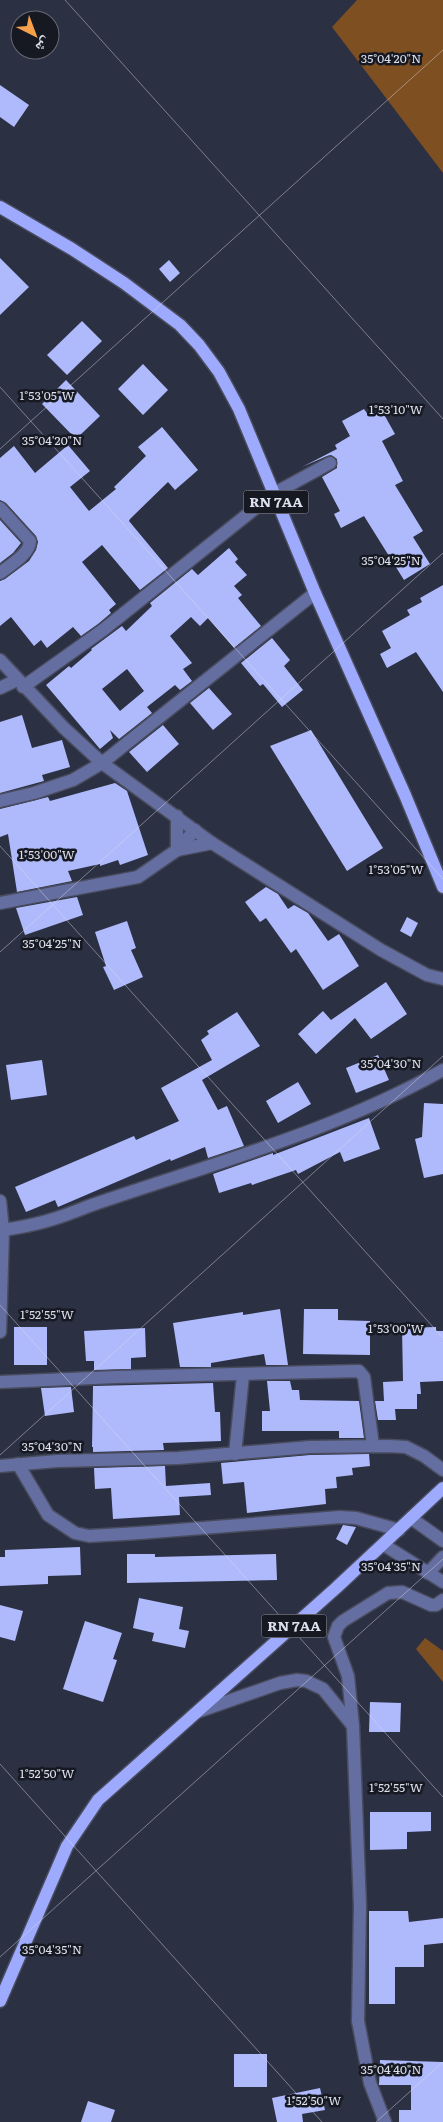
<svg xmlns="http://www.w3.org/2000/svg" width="443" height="2122" font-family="Literata,'Noto Naskh Arabic',serif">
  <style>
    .green { fill: #7e4f20 }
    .building { fill: #aebafc; fill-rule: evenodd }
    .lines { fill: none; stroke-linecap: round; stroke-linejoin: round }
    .minor-casing { stroke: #484c5e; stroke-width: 15 }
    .major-casing { stroke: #484c5e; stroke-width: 15 }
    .minor { stroke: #656ea1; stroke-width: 12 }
    .major { stroke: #9daafe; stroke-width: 12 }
    .ticks { fill: none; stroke: #dde0ed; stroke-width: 1; stroke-opacity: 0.45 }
    .labels { text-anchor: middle; stroke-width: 5; stroke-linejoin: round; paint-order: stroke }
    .shield { fill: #171922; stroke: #a2a4b0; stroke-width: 1 }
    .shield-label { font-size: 14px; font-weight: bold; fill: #dde0ed }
    .ticks-label { font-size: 12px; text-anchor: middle; fill: #dde0ed; stroke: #171922; stroke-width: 5; stroke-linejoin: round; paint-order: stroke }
  </style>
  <rect width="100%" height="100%" fill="#2c3043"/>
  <g class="green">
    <path d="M357,0H443V173L332,27Z"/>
    <path d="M425,1638L443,1651V1682L416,1649Z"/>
  </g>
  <g class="building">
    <path d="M0,85L29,105L14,127L0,117Z"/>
    <path d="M0,258L29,287L0,315Z"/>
    <path d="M169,260L180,273L170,282L159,269Z"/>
    <path d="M82,321L102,341L67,375L47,355Z"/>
    <path d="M143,364L168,390L143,415L118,389Z"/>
    <path d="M66,380L100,416L76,439L42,404Z"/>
    <path d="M364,409L369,416L381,409L395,434L382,441L403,481L395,485L423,531L413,537L430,564L404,580L364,516L341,528L334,514L340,511L322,477L337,468V459L331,455L327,456L302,467L337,449L335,445L350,436L342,421Z"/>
    <path d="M162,427L198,470L175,490L168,482L130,519L129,521L168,568L140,590L102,545L82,562L116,604L109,610L111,613L98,624L81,636L73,627L47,648L41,640L34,646L11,617L0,626V581L5,579L29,561L36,550L38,542L36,536L6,503L0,500V458L14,446L35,473L68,445L90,471L70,487L89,511L116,489L114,487L146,456L138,447Z"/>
    <path d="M0,520L21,543L13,553L0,563Z"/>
    <path d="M229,548L238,559L235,562L247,575L234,586L242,595L238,598L261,626L234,648L208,618L200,626L191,617L170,636L192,663L183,669L192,681L180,690L175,685L147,707L152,713L119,739L110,730L113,738L100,749L46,685L69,666L71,668L92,650L91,649L122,626L126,631L152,606L150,603L192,569L198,575ZM127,669L144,691L120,711L102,689Z"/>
    <path d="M443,585V692L416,652L387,668L380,654L391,648L382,631L410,615L407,610L422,602L420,598Z"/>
    <path d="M272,638L290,660L284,666L303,690L282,707L263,684L260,686L241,663Z"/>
    <path d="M209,688L232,714L213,730L190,703Z"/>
    <path d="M22,715L32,748L62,740L70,767L42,775L44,781L0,793V722Z"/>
    <path d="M163,725L179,744L147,772L129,752Z"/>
    <path d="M311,730L383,848L347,871L270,746Z"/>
    <path d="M115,783L127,791L148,855L120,865L118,860L100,866V864L68,871L72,881L17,892L8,834L0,837V809L48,797L50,801Z"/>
    <path d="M266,887L278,894L288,909L294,905L308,913L328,941L339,934L359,966L323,990L296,949L291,953L266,918L260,922L245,902Z"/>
    <path d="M77,897L83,915L25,935L16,908Z"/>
    <path d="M407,917L418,923L411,937L400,931Z"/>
    <path d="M127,921L136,948L131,950L143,977L114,990L103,967L106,966L95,932Z"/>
    <path d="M386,982L407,1014L371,1039L355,1018L316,1054L298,1034L323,1011L331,1020Z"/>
    <path d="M237,1012L260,1046L202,1080L218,1110L227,1106L244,1146L208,1158L205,1147L171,1161L170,1159L58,1207L55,1200L26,1212L15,1187L134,1136L136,1140L179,1121L161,1088L212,1060L201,1040L209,1034L207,1031Z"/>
    <path d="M378,1055L389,1080L356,1093L346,1068Z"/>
    <path d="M42,1060L47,1095L11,1100L6,1065Z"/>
    <path d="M298,1082L311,1104L278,1123L266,1101Z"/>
    <path d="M424,1103L443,1104V1174L424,1178L415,1139L422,1137Z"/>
    <path d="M369,1118L380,1149L344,1162L340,1152L298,1174L296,1170L252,1185L251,1183L219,1193L213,1174L273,1153V1155Z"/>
    <path d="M280,1309L288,1365H266L264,1354L211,1363V1367H180L173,1323L243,1312V1315Z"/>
    <path d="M304,1309H338V1320L370,1321V1355L303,1354Z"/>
    <rect x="14" y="1327" width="33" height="38"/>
    <path d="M436,1327V1331H443V1381L420,1382L421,1394H417V1409H395L396,1420H378L375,1401H384L383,1382L403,1381L402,1328Z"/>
    <path d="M145,1328L146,1357L131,1358V1369L94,1370V1361H86L84,1331Z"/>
    <path d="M267,1381H290L292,1390H299L300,1400L359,1401L364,1438H339V1431H262V1411H270Z"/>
    <path d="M213,1383L215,1412H220L221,1441L163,1443L164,1450L93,1452V1447H92L93,1386Z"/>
    <path d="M71,1387L74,1412L45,1416L41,1388Z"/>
    <path d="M369,1454L370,1466L352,1468L353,1475L336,1477L337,1488L325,1489L326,1504L247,1513L244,1482L223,1484L221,1463L310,1455Z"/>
    <path d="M165,1466L166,1486L210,1483L211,1495L179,1497L180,1515L113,1519L111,1488L95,1489L94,1468Z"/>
    <path d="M343,1525L356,1527L347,1545L336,1539Z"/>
    <path d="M80,1547L81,1575L48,1576V1584L0,1586V1557H5V1550Z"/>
    <path d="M127,1554H155V1557L276,1554L277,1580L127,1583Z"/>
    <path d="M139,1598L183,1607L179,1629L189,1631L185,1648L152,1641L154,1633L133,1628Z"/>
    <path d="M0,1605L23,1611L15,1641L0,1637Z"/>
    <path d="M85,1621L122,1633L113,1659L117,1660L103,1702L63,1689Z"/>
    <path d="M370,1702L401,1703L400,1732H369Z"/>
    <path d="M370,1812H431V1831L407,1832V1849L370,1850Z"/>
    <path d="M369,1911H408L409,1922L443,1918V1943L424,1945V1967H395V2004H369Z"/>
    <rect x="234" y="2054" width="33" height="33"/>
    <path d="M380,2060L443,2062V2122H399V2110H411V2085H379Z"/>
    <path d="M320,2088L325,2110L302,2114L303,2122H277L272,2098Z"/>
    <path d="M88,2101L115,2110L111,2122H81Z"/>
  </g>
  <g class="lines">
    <defs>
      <g id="minor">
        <path d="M0,508L30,541C30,554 10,565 0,573"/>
        <path d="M0,660L64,728L102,763L212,843L381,950L427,975L443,979"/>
        <path d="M23,687L103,630L273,494L330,463"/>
        <path d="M0,688L17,680"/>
        <path d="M0,801L34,793L73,780L102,763L315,593"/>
        <path d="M177,850L212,843"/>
        <path d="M177,850V816"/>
        <path d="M0,903L138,877L177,850L195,830"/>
        <path d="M0,1201L3,1230L0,1332"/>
        <path d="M3,1230C37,1225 57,1219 89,1206C208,1165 332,1132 443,1070"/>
        <path d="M0,1382L116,1377L359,1371L364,1377L373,1446"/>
        <path d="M235,1454L243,1375"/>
        <path d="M18,1464L48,1515L75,1533L89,1536L140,1533L340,1517L356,1518L399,1530"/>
        <path d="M0,1466L57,1461L178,1458L310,1447L388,1446L406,1447L424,1456L443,1470"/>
        <path d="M411,1518L443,1541"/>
        <path d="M384,1545L443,1582"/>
        <path d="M428,1573L443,1557"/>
        <path d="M197,1712L280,1683L297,1680L306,1681L323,1689L353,1726"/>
        <path d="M385,2122L370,2083L358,2021L360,1906L353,1726L348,1676L334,1637L338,1626L343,1621L388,1593L402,1592L431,1605H436L443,1600"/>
      </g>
      <g id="major">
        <path d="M0,207L72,249L124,283L180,325L199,345L219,372L239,409L315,593L405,795L443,887"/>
        <path d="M0,2001L67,1846L98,1800L336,1588L443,1488"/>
      </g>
    </defs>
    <use href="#minor" class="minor-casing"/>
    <use href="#major" class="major-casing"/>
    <use href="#minor" class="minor"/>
    <use href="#major" class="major"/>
  </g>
  <path class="ticks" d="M65,0L443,419M0,387L443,879M0,449L443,50M0,846L443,1338M0,952L443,553M0,1305L443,1797M0,1455L443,1056M0,1764L322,2122M0,1957L443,1559M376,2122L443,2062"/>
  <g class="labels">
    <g class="shield">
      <rect x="243.5" y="490.5" width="65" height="23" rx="4"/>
      <rect x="261.5" y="1614.5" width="65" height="23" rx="4"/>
    </g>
    <g class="shield-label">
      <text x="276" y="507">RN 7AA</text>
      <text x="294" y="1631">RN 7AA</text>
    </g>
  </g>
  <g class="ticks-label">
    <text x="391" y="63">35°04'20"N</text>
    <text x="47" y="400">1°53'05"W</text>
    <text x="396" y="414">1°53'10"W</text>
    <text x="52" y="445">35°04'20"N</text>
    <text x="391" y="565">35°04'25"N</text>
    <text x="47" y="859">1°53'00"W</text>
    <text x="396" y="874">1°53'05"W</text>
    <text x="52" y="948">35°04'25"N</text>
    <text x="391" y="1068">35°04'30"N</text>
    <text x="47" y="1319">1°52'55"W</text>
    <text x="396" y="1333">1°53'00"W</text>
    <text x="52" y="1451">35°04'30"N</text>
    <text x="391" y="1571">35°04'35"N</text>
    <text x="47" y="1778">1°52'50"W</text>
    <text x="396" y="1792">1°52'55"W</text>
    <text x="52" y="1954">35°04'35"N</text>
    <text x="391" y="2074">35°04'40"N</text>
    <text x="314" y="2105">1°52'50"W</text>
  </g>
  <g transform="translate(35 35) rotate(138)"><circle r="24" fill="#171922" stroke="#666973"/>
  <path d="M0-4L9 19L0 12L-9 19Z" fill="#f8a14b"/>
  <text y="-8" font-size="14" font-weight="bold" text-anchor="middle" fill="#dde0ed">ش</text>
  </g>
</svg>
